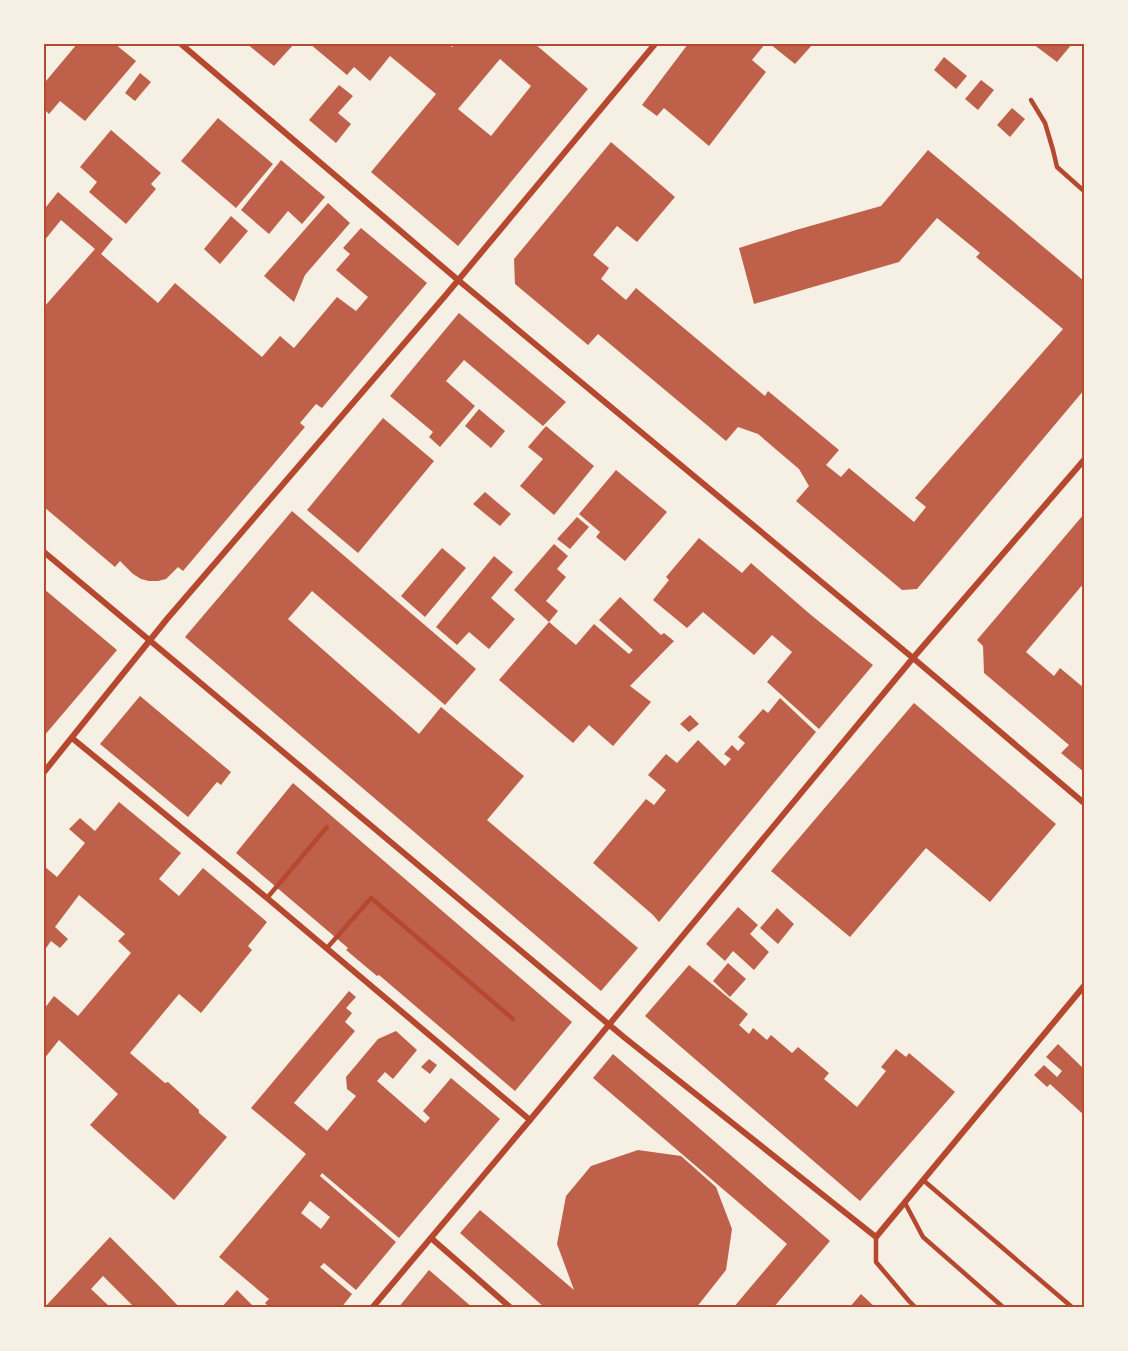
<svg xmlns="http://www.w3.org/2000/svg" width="1128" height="1351" font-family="'IBM Plex Sans',sans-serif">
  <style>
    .building { fill: #bf614a; fill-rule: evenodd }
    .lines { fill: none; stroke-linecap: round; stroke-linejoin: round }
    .service { stroke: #b5482f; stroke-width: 4.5 }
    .minor { stroke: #b5482f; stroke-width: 6 }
    .neatline { fill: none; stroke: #b5482f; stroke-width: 2 }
  </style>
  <rect width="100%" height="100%" fill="#f6efe4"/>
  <g class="building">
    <path d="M77,44H115L136,61L85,121L60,101L49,114L44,109V79L46,81Z"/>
    <path d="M247,44H294L274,66Z"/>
    <path d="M310,44H448L452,47L455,44H535L588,89L458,246L371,172L436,94L390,56L370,81L354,67L347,75ZM500,59L531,86L491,136L458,109Z"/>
    <path d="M688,44H765L752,60L766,72L709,146L664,108L657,116L642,105Z"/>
    <path d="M770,44H813L795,64Z"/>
    <path d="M1033,44H1072L1057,62Z"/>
    <path d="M944,57L967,76L956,89L934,70Z"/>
    <path d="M140,73L151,82L135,101L125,93Z"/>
    <path d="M981,80L994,90L978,110L965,99Z"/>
    <path d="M339,85L353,96L338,113L351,124L336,143L309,120Z"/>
    <path d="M1012,108L1025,119L1010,137L997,125Z"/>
    <path d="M218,118L273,164L236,208L181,161Z"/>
    <path d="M111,130L161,173L151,184L156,189L126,224L89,192L97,182L80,167Z"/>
    <path d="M611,142L675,197L637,242L617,226L593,255L609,268L601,279L626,300L636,288L765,396L768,391L839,450L826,465L841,477L849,468L914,522L926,507L915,498L1063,329L976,257L980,253L937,218L899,262L754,304L739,248L796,230L881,206L928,150L1084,281V390L917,589L902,590L796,501L809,486L799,469L758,434L738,427L726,441L598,334L588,345L515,284L514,259Z"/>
    <path d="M281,160L325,197L302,224L288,211L269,234L241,210Z"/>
    <path d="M58,192L113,239L101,254L158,303L175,283L262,357L280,336L294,348L337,297L356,311L368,297L336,270L350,254L343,248L361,228L427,283L322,408L316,404L300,423L305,427L183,571L178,567L166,579L158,581H149L141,579L133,574L120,561L115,567L44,507V307L95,249L61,220L44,241V205L46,207Z"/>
    <path d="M328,203L350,223L305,275L294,302L264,276Z"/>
    <path d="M231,216L248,231L220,264L204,249Z"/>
    <path d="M459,313L566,402L543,426L464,360L446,381L475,406L440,447L429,437L433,432L390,396Z"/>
    <path d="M479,409L505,431L491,448L465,426Z"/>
    <path d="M383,418L434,461L358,553L307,510Z"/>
    <path d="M546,426L594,466L554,515L520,486L543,459L528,447Z"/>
    <path d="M616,470L667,512L625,561L596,537L600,532L579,514Z"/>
    <path d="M485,492L511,514L500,526L473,504Z"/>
    <path d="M292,511L476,669L445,705L312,591L288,619L419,734L441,707L524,776L487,820L638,948L601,991L185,637Z"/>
    <path d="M1084,514V583L1026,652L1054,676L1060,668L1084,688V772L1061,753L1069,745L984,673L983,646L977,640Z"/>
    <path d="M577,517L589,527L570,549L557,539Z"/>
    <path d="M699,538L742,573L751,563L811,615L873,665L819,729L767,682L792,652L772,635L754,655L703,612L687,628L653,600L669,580L666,577Z"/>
    <path d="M554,544L568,556L557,569L566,577L546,601L558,611L549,622L514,590Z"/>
    <path d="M442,548L466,568L425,617L401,596Z"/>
    <path d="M494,556L513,572L491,598L515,619L489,649L469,632L457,645L436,627Z"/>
    <path d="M44,589L117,650L44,736Z"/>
    <path d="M620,597L661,635L664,633L674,641L630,686L651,702L613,746L589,725L573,743L499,680L549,622L576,645L594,624L629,654L633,650L599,620Z"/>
    <path d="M140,696L231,772L221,785L217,782L188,817L100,744Z"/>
    <path d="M780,698L816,732L659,922L653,915L593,863L646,799L654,805L666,790L648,775L666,754L677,763L698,740L725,766L731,759L724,754L732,745L738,751L745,743L738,737L763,709L768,713Z"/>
    <path d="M914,703L1056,824L990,902L926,848L850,937L771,871Z"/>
    <path d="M690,715L699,724L689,732L680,724Z"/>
    <path d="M293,783L572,1022L515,1091L379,975L377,976L346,950L348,948L236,853Z"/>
    <path d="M119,802L181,853L159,879L179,896L203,868L267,922L248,946L252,950L201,1013L179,994L130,1053L165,1083L168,1082L199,1110V1113L227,1137L174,1200L90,1125L118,1094L59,1040L44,1059V1009L54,996L78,1016L131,953L118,941L125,934L79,895L55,927L68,939L60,948L51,941L44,951V866L57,877L85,843L69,829L80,818L95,831Z"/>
    <path d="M738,907L758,925L750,934L769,952L754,970L733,951L725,961L706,944Z"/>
    <path d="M777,908L794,924L778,944L760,928Z"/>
    <path d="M728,963L746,979L730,997L713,981Z"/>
    <path d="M689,965L748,1014L739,1025L749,1034L753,1028L767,1040L771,1035L792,1053L798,1047L829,1073L824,1079L857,1107L886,1071L881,1067L896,1049L906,1057L909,1053L955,1092L860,1201L645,1016Z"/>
    <path d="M349,991L356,997L346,1008L352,1013L345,1022L355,1031L294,1103L327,1131L356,1096L347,1089L346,1077L378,1039L396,1031L417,1050L393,1079L385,1072L377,1081L425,1123L430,1118L423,1111L451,1078L500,1119L399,1238L322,1173L320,1176L396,1242L356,1290L324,1263L320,1267L352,1294L341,1308H270L265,1303L269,1299L219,1257L306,1154L251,1108ZM310,1201L330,1217L321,1229L301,1213Z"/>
    <path d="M1058,1044L1084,1069V1115L1050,1084L1047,1087L1034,1075L1044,1065L1057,1077L1062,1071L1046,1057Z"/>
    <path d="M613,1054L830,1241L773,1308H733L787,1244L593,1078Z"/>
    <path d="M429,1059L437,1065L430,1074L421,1067Z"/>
    <path d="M638,1150L681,1156L716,1187L732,1229L726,1270L696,1308H545L460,1233L480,1210L574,1290L557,1244L566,1196L591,1166Z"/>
    <path d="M110,1237L161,1288L180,1308H135L103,1276L91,1289L111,1308H44Z"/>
    <path d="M429,1270L473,1308H398Z"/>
    <path d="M237,1290L255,1308H221Z"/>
    <path d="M861,1294L876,1308H849Z"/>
  </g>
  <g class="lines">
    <g class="service">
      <path d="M1031,100L1045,123L1053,150L1057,167L1084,191"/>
      <path d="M267,898L327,827"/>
      <path d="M327,948L371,898L513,1019"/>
      <path d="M923,1180L1073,1308"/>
      <path d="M905,1203L923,1237L1004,1308"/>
      <path d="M876,1237V1262L909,1301L916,1308"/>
    </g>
    <g class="minor">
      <path d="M181,44L458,280L913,658L1084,803"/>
      <path d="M44,552L625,1038L876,1237L1084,986"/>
      <path d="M72,738L267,898L530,1120"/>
      <path d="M44,772L167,619L445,296L655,44"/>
      <path d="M431,1238L511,1308"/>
      <path d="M372,1308L530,1120L913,658L1084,460"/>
    </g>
  </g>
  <rect width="1128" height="1351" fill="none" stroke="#f6efe4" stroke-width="90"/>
  <rect x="45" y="45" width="1038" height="1261" class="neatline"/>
</svg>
